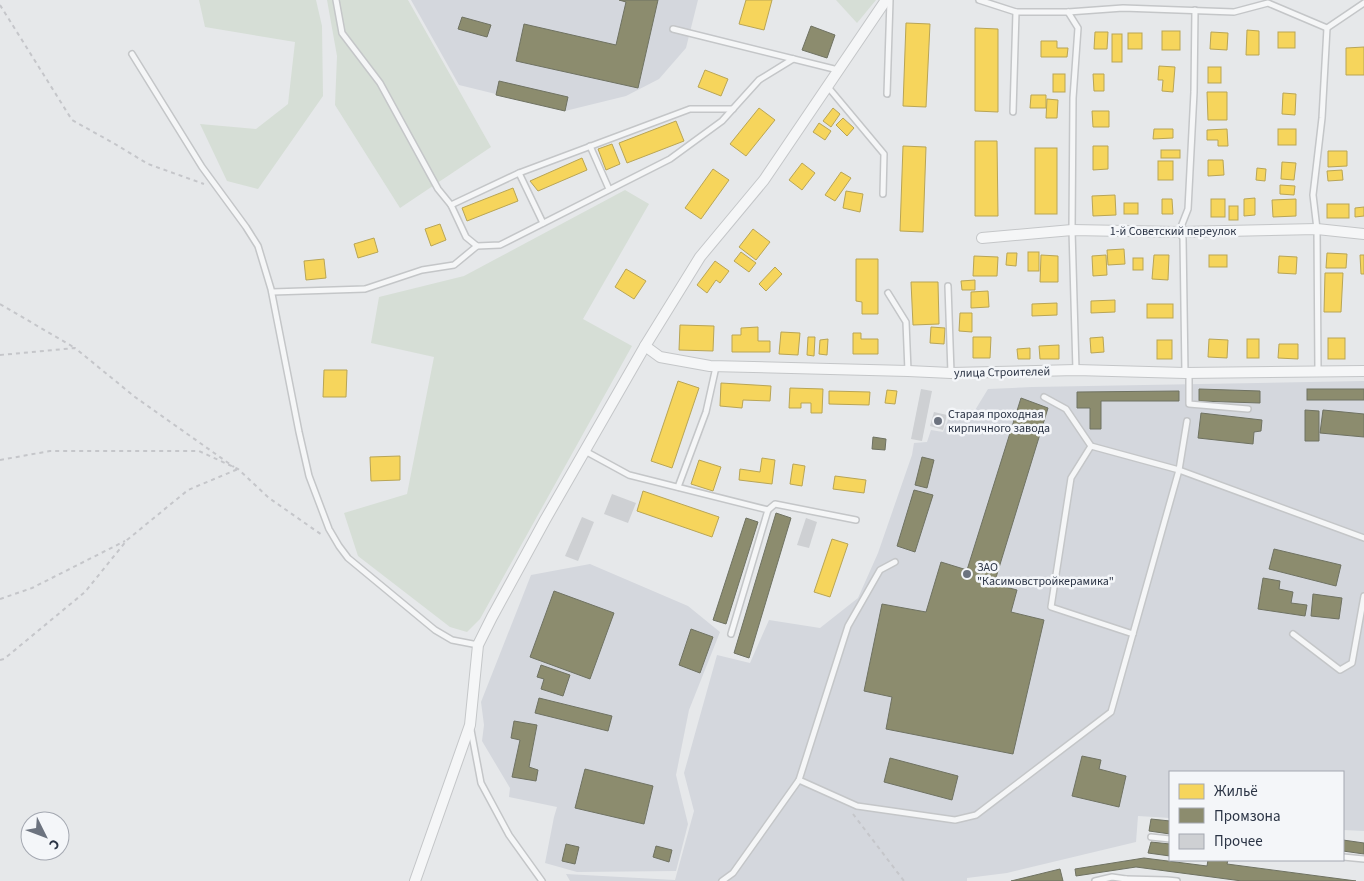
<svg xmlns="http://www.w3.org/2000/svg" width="1364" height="881" font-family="'Source Sans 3',sans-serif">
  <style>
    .built { fill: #d4d7dd }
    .green { fill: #d6ded6 }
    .homes { fill: #f6d55c; stroke: #b9a555 }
    .industry { fill: #8c8c6e; stroke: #6f7262 }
    .building { fill: #ced0d3 }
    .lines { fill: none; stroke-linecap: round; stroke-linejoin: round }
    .lane-casing { stroke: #c4c6c8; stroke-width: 8 }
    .street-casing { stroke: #c4c6c8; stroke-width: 12 }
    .path { stroke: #c5c6ca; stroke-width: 2; stroke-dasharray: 4 4; stroke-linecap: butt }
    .lane { stroke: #f5f6f7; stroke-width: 5 }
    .street { stroke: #f5f6f7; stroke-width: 10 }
    .poi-dot { fill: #6c737f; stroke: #f4f6f9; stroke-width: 2 }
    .labels { text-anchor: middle; stroke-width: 5; stroke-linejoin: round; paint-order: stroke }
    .street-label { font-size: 12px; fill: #2b3445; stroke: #f4f6f9 }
    .poi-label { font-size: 12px; fill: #2b3445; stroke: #f4f6f9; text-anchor: start }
  </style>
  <rect width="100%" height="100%" fill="#e6e8ea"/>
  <g class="built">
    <path d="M411,0H698L686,48L659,79L626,96L565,111L459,85Z"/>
    <path d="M1364,381V831L1343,830V772H1170V818L1138,816L1136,842L1007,873L967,878V881H570L566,874L675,880L694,811L684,773L717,655L750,663L769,620L820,628L858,598L878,553L912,455L914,443L927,442L931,430L943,432L950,415L969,420L988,389L1032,387Z"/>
    <path d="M590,564L688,606L720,632L689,710L676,775L688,824L676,871L577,872L545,863L554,817L557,807L509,797L510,788L482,741L484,725L481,702L531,575Z"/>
  </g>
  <g class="green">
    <path d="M199,0H316L322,26L323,96L258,189L227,181L200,124L256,129L288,104L295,42L205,27Z"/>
    <path d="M327,0H408L491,147L400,208L335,105L337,56Z"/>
    <path d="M836,0H876L857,23Z"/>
    <path d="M625,190L649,204L583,319L632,346L480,619L467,632L450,627L358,556L344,513L407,494L434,357L371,343L379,297L464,276Z"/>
  </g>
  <g class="homes">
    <path d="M746,0H772L764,30L739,24Z"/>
    <path d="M906,23L930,24L926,107L903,106Z"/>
    <path d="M975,28L998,29V112L975,111Z"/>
    <path d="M1247,30L1259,31V55H1246Z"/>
    <rect x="1162" y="31" width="18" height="19"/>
    <path d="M1095,32H1108L1107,49H1094Z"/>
    <path d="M1211,32L1228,33L1227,50L1210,49Z"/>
    <rect x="1278" y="32" width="17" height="16"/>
    <rect x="1128" y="33" width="14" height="16"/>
    <rect x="1112" y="34" width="10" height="28"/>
    <path d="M1041,41H1057V48H1068L1067,57H1041Z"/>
    <path d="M1364,47V75H1346V48Z"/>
    <path d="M1159,66L1175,67L1173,92L1162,91L1163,80H1158Z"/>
    <rect x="1208" y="67" width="13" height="16"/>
    <path d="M705,70L728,79L721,96L698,87Z"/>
    <rect x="1053" y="74" width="12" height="18"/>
    <path d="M1093,74H1104V91H1094Z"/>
    <path d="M1207,92H1227V120H1208Z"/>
    <path d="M1283,93L1296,94L1295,115L1282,114Z"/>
    <path d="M1031,95H1046V108H1030Z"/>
    <path d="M1047,99L1058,100L1057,118H1046Z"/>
    <path d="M759,108L775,120L746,156L730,144Z"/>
    <path d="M833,108L840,114L831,127L823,121Z"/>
    <path d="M1092,111H1109V127H1093Z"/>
    <path d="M843,118L854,128L847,136L836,125Z"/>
    <path d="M676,121L684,141L627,163L619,143Z"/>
    <path d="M819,123L831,131L825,140L813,132Z"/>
    <path d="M1154,129H1173V138L1153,139Z"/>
    <path d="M1227,129L1228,146H1218V140H1207V130Z"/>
    <rect x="1278" y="129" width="18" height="16"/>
    <path d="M975,141H997L998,216H975Z"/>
    <path d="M612,144L620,164L606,170L598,149Z"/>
    <path d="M903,146L926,147L923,232L900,231Z"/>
    <path d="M1093,146H1108V169L1093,170Z"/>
    <rect x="1035" y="148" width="22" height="66"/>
    <rect x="1161" y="150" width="19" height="8"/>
    <path d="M1328,151H1347V166L1328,167Z"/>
    <path d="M582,158L587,170L538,191L530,181Z"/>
    <path d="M1208,160H1223L1224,175L1208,176Z"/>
    <rect x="1158" y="161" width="15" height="19"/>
    <path d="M1282,162L1296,163L1294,180L1281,179Z"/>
    <path d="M802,163L815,173L802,190L789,180Z"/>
    <path d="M1257,168L1266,169L1265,181L1256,180Z"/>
    <path d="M713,169L729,180L701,219L685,208Z"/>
    <path d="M1342,170L1343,180L1328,181L1327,171Z"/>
    <path d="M841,172L851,178L835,201L825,195Z"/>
    <path d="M1280,185L1295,186L1294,195L1280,194Z"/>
    <path d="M513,188L518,201L467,221L462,208Z"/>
    <path d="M846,191L863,194L860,212L843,208Z"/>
    <path d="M1115,195L1116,215L1093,216L1092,196Z"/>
    <path d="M1255,198V215L1244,216V199Z"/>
    <path d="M1162,199H1172L1173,214H1162Z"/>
    <rect x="1211" y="199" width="14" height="18"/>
    <path d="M1296,199V216L1273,217L1272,200Z"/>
    <rect x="1124" y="203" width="14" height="11"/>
    <rect x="1327" y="204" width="22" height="14"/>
    <rect x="1229" y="206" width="9" height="14"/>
    <path d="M1364,207V216L1355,217V208Z"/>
    <path d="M440,224L446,240L431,246L425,229Z"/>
    <path d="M753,229L770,242L756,260L739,247Z"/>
    <path d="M374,238L378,252L358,258L354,244Z"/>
    <path d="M1124,249L1125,264L1108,265L1107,250Z"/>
    <path d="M741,252L756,263L749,272L734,261Z"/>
    <rect x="1028" y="252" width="11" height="19"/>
    <path d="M1007,253H1017L1016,266L1006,265Z"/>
    <path d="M1327,253L1347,254L1346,268H1326Z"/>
    <path d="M1041,255L1058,256V282H1040Z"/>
    <path d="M1106,255L1107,275L1093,276L1092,256Z"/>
    <path d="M1154,255H1169L1168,280L1152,279Z"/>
    <rect x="1209" y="255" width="18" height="12"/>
    <path d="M1360,255H1364V274H1361Z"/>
    <path d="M974,256L998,257L997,276H973Z"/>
    <path d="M1279,256L1297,257L1296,274L1278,273Z"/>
    <rect x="1133" y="258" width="10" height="12"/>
    <path d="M324,259L326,278L306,280L304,261Z"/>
    <path d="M856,259H878V314H862V302L856,301Z"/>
    <path d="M715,261L729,271L720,283L716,280L707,293L697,285Z"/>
    <path d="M775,267L782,274L766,291L759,284Z"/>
    <path d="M626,269L646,281L634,299L615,287Z"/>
    <path d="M1325,273H1343L1341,312H1324Z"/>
    <path d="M975,280V290H962L961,281Z"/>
    <path d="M911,282H938L939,324L913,325Z"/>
    <path d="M988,291L989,307L971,308V292Z"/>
    <path d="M1115,300V312L1091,313V301Z"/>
    <path d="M1057,303V315L1032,316V304Z"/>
    <rect x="1147" y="304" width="26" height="14"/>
    <path d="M960,313H972V332L959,331Z"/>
    <path d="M680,325L714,326L713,351L679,350Z"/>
    <path d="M758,327V341H770V352H732V335H741V328Z"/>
    <path d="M931,327L945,328L944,344L930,343Z"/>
    <path d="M781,332L800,333L798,355L779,354Z"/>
    <path d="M853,333H861V339H878V354H853Z"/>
    <path d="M808,337H815L814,356L807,355Z"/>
    <path d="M973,337H991L990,358H973Z"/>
    <path d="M1103,337L1104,352L1091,353L1090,338Z"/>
    <rect x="1328" y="338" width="17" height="21"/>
    <path d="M828,339L827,355L819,354L820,340Z"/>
    <path d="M1209,339L1228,340L1227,358L1208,357Z"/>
    <rect x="1247" y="339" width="12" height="19"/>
    <rect x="1157" y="340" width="15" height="19"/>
    <path d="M1279,344H1298V359L1278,358Z"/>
    <path d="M1059,345V359H1040L1039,346Z"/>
    <path d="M1030,348V359H1018L1017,349Z"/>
    <path d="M324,370H347L346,397H323Z"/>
    <path d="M678,381L699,388L672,468L651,461Z"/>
    <path d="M721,383L771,386L770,401L743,400L742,408L720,406Z"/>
    <path d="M790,388L823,389L822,413H811V403H801V408H789Z"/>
    <path d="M887,390L897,391L895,404L885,403Z"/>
    <path d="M829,391L870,392L869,405L829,404Z"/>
    <path d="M400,456V480L371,481L370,457Z"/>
    <path d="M762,458L775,460L772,484L739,480L740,469L760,472Z"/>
    <path d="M699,460L721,467L713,491L691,484Z"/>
    <path d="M793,464L805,466L802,486L790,484Z"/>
    <path d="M835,476L866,480L864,493L833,489Z"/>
    <path d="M643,491L719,517L712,537L637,511Z"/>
    <path d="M832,539L848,544L830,597L814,592Z"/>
  </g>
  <g class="industry">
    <path d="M619,0H658L638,88L516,61L524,24L616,45L626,2Z"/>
    <path d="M462,17L491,25L487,37L458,29Z"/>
    <path d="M811,26L835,35L827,58L802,50Z"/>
    <path d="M499,81L568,97L565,111L496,95Z"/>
    <path d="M1199,389L1260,391V403L1199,401Z"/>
    <rect x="1307" y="389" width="57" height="11"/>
    <path d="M1179,391V401H1101V429H1090V408H1077V392Z"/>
    <path d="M1021,398L1048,408L994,584L1017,590L1011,612L1044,620L1013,754L886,729L892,697L864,691L882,604L926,612L941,562L967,570Z"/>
    <path d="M1305,410L1319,411V441H1305Z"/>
    <path d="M1323,410L1364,414V437L1320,433Z"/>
    <path d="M1201,413L1262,420L1261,431L1254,432L1253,444L1198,438Z"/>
    <path d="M873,437L886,439L885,450L872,449Z"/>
    <path d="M922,457L934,460L927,488L915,485Z"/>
    <path d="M914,490L933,495L915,552L897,546Z"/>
    <path d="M776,513L791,518L749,658L734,653Z"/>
    <path d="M746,518L758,522L726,624L713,620Z"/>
    <path d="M1274,549L1341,565L1336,586L1269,569Z"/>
    <path d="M1263,578L1280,581L1279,589L1293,592L1291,603L1307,605L1305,616L1258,609Z"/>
    <path d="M554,591L614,613L590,679L530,657Z"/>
    <path d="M1313,594L1342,598L1339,619L1311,616Z"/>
    <path d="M691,629L713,637L700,673L679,665Z"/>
    <path d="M541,665L570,675L563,696L541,689L544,679L537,677Z"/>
    <path d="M539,698L612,716L608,731L535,713Z"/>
    <path d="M514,721L537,725L529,767L538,770L536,781L512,777L520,740L511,738Z"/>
    <path d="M1082,756L1101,760L1099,769L1126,776L1119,807L1072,796Z"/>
    <path d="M890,758L958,776L952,800L884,782Z"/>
    <path d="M585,769L653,786L644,824L575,808Z"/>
    <path d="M1151,819L1170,821V834L1149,831Z"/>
    <path d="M1343,840L1364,843V854L1343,851Z"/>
    <path d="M1151,842L1170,844V856L1148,853Z"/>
    <path d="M566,844L579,847L575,864L562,861Z"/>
    <path d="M656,846L672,850L669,862L653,857Z"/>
    <path d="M1144,858L1207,866L1208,860H1228L1227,864L1356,881H1242L1136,867L1076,876L1075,869Z"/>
    <path d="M1060,869L1063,881H1011Z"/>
  </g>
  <g class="building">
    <path d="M921,389L932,391L922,441L911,439Z"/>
    <path d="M934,412L947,415L943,430L930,426Z"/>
    <path d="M612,494L636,503L628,523L604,514Z"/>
    <path d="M582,517L594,522L578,561L565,556Z"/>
    <path d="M806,518L817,522L809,548L797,545Z"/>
  </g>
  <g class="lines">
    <defs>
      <g id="lane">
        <path d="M336,0L342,33L380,83L438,189L451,205L466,237L477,246L500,245L670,159L722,121L759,80L793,59"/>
        <path d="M979,0L1016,12L1013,112"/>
        <path d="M1016,12H1068L1123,8L1234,12L1268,3L1327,28L1364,3"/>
        <path d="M1068,12L1078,28L1073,98L1072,230L1076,370"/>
        <path d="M673,29L838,70"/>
        <path d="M132,54L202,167L246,227L258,246L271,289L299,432L309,476L329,529L339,546L348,558L435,630L452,640L478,645"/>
        <path d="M828,87L884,154L883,194"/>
        <path d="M887,94L890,0"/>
        <path d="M590,146L609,189"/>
        <path d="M519,173L543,223"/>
        <path d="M451,205L519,173L690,109H733"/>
        <path d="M948,286L951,373"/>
        <path d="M272,292L365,289L422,270L454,265L477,246"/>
        <path d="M888,293L906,322L908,371"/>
        <path d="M1318,372L1317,229L1313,195L1322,118L1327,28"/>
        <path d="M1185,373L1183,238L1179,232L1188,209L1194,92L1195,10"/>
        <path d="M1189,373V404L1248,409"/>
        <path d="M1187,421L1179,470L1364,538"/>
        <path d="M1091,446L1071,478L1051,607L1133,634"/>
        <path d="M585,451L629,475L768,510L731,634"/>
        <path d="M678,487L706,412L716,367"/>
        <path d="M768,510L775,504L856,520"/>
        <path d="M1293,634L1340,670L1352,663L1364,596"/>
        <path d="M471,730L481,783L509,835L542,881"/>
        <path d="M799,780L857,806L955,820L976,815L1111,712L1179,470L1091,446L1066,409L1044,397"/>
        <path d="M1151,837L1170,839"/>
        <path d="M1343,857L1364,859"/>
        <path d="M1126,879L1167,880L1177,881"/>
        <path d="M722,881L733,873L799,780L848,626L880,570L895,562"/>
        <path d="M1095,881L1112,877L1126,879V881"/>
      </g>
      <g id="street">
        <path d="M982,238L1072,230L1179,232L1317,229L1364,234"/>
        <path d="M645,346L660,357L710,366L908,371L951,373L1076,370L1185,373L1364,371"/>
        <path d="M415,881L470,725L478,645L492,617L545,520L645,346L700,257L764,180L886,0"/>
      </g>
    </defs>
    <use href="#lane" class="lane-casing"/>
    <use href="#street" class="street-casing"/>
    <g class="path">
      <path d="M0,5L72,120L115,144L148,164L204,184"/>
      <path d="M0,304L75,348"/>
      <path d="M0,355L75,348L135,397L234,467"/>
      <path d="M0,460L50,451H199L238,469L269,498L322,535"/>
      <path d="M0,599L32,588L125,541"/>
      <path d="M0,660L4,659L85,592L127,540L188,490L238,469"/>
      <path d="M853,814L904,881"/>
    </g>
    <use href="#lane" class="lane"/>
    <use href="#street" class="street"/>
  </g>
  <g class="poi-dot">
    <circle cx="938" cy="421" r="5"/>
    <circle cx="967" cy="574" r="5"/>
  </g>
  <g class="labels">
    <g class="street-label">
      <text x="1173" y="235">1-й Советский переулок</text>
      <text transform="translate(1002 372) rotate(-1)" y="4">улица Строителей</text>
    </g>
    <g class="poi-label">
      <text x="948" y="418">Старая проходная<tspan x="948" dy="14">кирпичного завода</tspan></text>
      <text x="977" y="571">ЗАО<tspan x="977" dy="14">"Касимовстройкерамика"</tspan></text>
    </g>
  </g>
  <rect x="1169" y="771" width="175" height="90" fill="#f4f6f9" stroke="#a4a8b1"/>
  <rect x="1179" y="784" width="25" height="15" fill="#f6d55c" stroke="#a4a8b1"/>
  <text x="1214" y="796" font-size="15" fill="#2b3445">Жильё</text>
  <rect x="1179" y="808" width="25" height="15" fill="#8c8c6e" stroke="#a4a8b1"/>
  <text x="1214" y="821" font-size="15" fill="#2b3445">Промзона</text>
  <rect x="1179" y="834" width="25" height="15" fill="#ced0d3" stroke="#a4a8b1"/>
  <text x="1214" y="846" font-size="15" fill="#2b3445">Прочее</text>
  <g transform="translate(45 836) rotate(132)"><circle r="24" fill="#f4f6f9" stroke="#a4a8b1"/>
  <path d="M0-4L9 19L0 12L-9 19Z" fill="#6c737f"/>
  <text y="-8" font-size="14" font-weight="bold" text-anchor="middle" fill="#2b3445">С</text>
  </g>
</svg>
